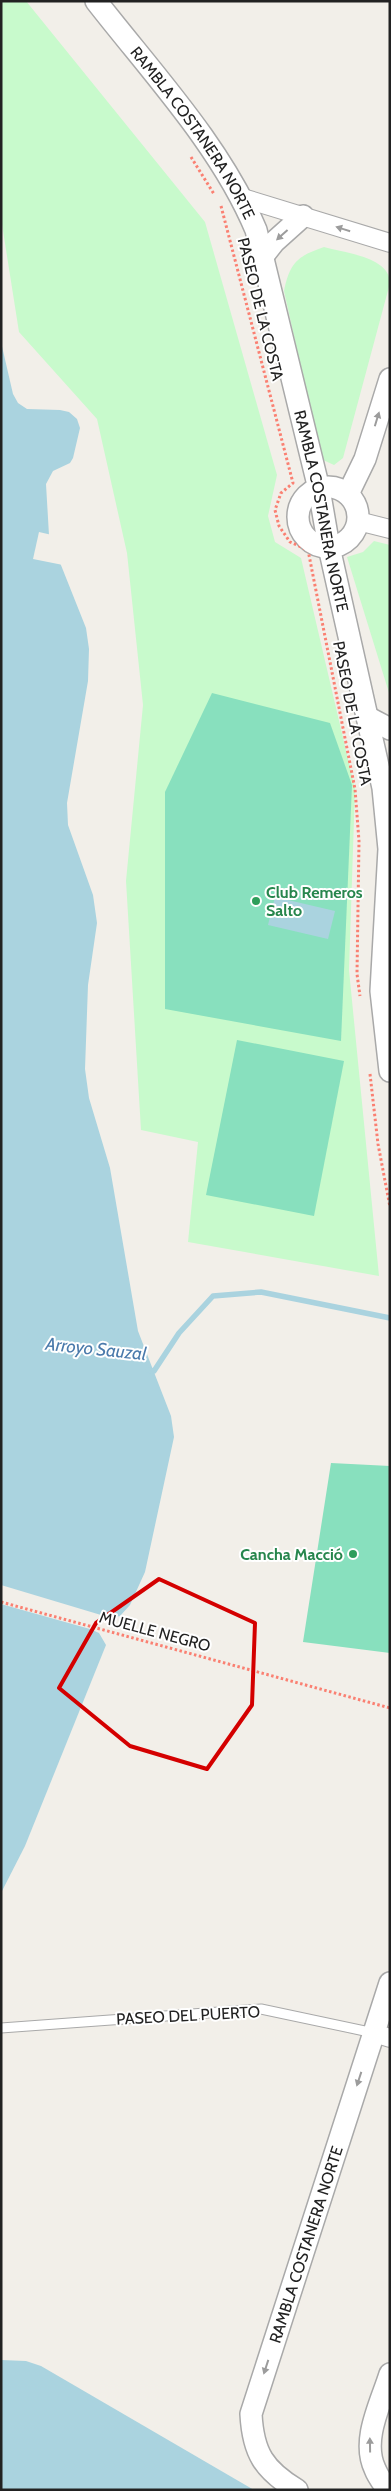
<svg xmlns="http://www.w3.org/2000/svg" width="391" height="2491" font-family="Cabin,sans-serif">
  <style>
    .park { fill: #c8facc }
    .pitch { fill: #88e0be }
    .water { fill: #aad3df }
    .pier { fill: #f2efe9 }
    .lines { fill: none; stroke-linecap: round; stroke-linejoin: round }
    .stream { stroke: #aad3df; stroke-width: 5.5 }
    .service-casing { stroke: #a9a9a9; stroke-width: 11 }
    .minor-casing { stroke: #a9a9a9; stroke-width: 20 }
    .tertiary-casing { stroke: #a9a9a9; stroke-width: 24 }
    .path { stroke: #fa8072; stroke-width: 3; stroke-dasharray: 2.5 2.5; stroke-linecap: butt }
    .service { stroke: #fff; stroke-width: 9 }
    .minor { stroke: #fff; stroke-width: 18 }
    .tertiary { stroke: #fff; stroke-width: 21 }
    .oneway { fill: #9c9c9c }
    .marked { fill: none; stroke: #d40000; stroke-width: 4; stroke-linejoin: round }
    .leisure-dot { fill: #2e9e5b; stroke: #fff; stroke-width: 2 }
    .labels { text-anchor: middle; stroke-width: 4; stroke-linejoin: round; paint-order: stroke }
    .street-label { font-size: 16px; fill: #222; stroke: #fff }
    .leisure-label { font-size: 16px; font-weight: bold; fill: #27864d; stroke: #fff; text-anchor: start }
    .water-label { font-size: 18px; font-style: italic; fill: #4a7aab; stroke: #fff }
  </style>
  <rect width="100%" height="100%" fill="#f2efe9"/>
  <g class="park">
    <path d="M1,1H26L205,222L277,475L268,516L275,542L301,558L355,789L349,970L379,1276L188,1242L198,1142L141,1130L126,881L143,705L127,553L97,419L19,332L1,218Z"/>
    <path d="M324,247C345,253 390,257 390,283L343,458L334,465L321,459L284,291C290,262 298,256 324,247Z"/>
    <path d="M374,541L390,545V696L347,557L363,552Z"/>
  </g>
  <g class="pitch">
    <path d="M212,693L330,723L352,785L341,1041L165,1009V792Z"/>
    <path d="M237,1040L344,1061L314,1216L206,1195Z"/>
    <path d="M331,1463L390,1466V1653L303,1642Z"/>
  </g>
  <g class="water">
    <path d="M1,342L13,394L18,403L27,409L60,410L69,412L77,419L80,428L73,458L70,463L53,471L46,484L49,535L86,628L89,649L88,681L67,803L68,825L93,895L97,923L88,985L85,1069L89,1098L110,1168L138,1331L171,1416L174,1437L145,1572L130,1605L120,1616L111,1618L1,1585Z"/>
    <path d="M275,897L335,911L328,939L268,925Z"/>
    <path d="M1,1604L90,1629L99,1633L106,1645L25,1846L1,1893Z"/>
    <path d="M1,2360L26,2361L41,2366L254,2490H1Z"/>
  </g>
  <path class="pier" d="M39,532L52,535L63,565L33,559Z"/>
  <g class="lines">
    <path class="stream" d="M148,1370L154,1371L179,1333L213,1296L261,1292L390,1318"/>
    <defs>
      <path id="service" d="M1,2028L261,2009L374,2033"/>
      <g id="minor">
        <path d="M243,198L390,243"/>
        <path d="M358,521L390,529"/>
        <path d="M374,2033L390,2038"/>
      </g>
      <g id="tertiary">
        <path id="s1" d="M96,1C152,73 221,146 256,230L319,489L329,547L383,788L389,849L381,991L390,1071"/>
        <path d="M263,256L274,242L303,216"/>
        <circle cx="328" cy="517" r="30"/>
        <path d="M348,494L365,459L390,379"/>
        <path d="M367,717L390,729"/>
        <path id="s2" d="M297,2490C264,2470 253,2453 251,2414L390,1983"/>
        <path d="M388,2490C383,2483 378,2477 375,2469C361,2440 381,2403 390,2374"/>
      </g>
    </defs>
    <use href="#service" class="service-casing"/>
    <use href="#minor" class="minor-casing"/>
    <use href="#tertiary" class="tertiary-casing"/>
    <g class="path">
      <path d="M191,157L214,194"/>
      <path d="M221,206L293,483L281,493L275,510L279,526L290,542L308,550L355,789L359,841L357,974L360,996"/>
      <path d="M370,1074L378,1144L390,1207"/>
      <path d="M1,1602L390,1708"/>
    </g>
    <use href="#service" class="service"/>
    <use href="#minor" class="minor"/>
    <use href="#tertiary" class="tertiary"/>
  </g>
  <defs><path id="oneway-solid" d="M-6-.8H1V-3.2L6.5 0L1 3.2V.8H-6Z" transform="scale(1.25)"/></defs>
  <g class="oneway">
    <use href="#oneway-solid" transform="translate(343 229) rotate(-163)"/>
    <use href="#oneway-solid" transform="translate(282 235) rotate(138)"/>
    <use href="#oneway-solid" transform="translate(377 419) rotate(-73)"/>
    <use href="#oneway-solid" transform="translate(359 2079) rotate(108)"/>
    <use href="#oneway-solid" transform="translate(266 2367) rotate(108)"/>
    <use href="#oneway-solid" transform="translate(370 2445) rotate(-91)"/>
  </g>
  <path class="marked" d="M159,1579L255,1623L252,1705L207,1769L130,1746L59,1688L96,1623Z"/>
  <g class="leisure-dot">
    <circle cx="256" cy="901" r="5"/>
    <circle cx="353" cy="1554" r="5"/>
  </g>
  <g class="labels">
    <g class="street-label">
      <text dy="6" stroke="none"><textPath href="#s1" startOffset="164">RAMBLA COSTANERA NORTE</textPath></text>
      <text transform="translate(261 309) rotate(76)" y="6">PASEO DE LA COSTA</text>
      <text dy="6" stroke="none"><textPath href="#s1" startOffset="569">RAMBLA COSTANERA NORTE</textPath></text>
      <text transform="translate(353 713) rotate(79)" y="6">PASEO DE LA COSTA</text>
      <text transform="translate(155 1631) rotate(15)" y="6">MUELLE NEGRO</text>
      <text transform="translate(188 2015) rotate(-3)" y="6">PASEO DEL PUERTO</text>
      <text dy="6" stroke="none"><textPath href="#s2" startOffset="272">RAMBLA COSTANERA NORTE</textPath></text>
    </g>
    <g class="leisure-label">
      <text x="266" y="898">Club Remeros<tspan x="266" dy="18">Salto</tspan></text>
      <text x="343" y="1560" text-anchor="end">Cancha Macció</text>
    </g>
    <g class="water-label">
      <text transform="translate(96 1349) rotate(6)" y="6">Arroyo Sauzal</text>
    </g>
  </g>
  <rect width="391" height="2491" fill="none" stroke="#222222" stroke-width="5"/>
</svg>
